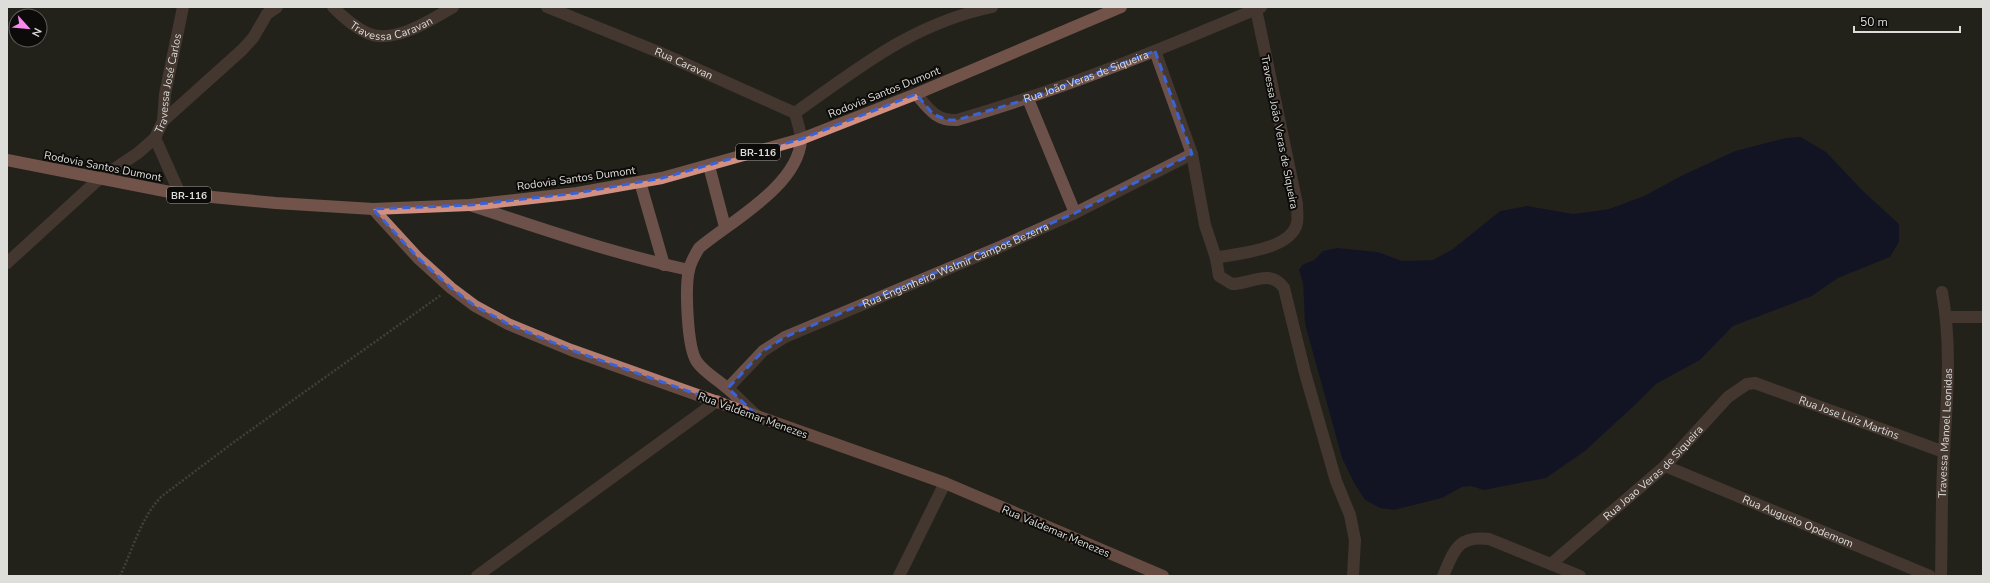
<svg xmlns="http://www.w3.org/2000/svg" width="1990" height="583" font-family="'Nunito Sans',sans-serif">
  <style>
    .water { fill: #00042d }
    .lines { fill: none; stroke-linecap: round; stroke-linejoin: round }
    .path { stroke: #64635e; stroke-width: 2.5; stroke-dasharray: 2 2; stroke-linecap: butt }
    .minor { stroke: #6c504a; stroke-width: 12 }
    .major { stroke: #b67d71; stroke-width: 12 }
    .highway { stroke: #d38f80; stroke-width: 12 }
    .marked { fill: none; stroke: #3a63d8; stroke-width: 3; stroke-dasharray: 8 5; stroke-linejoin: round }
    .labels { text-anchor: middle; stroke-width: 4; stroke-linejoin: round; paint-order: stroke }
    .shield { fill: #0c0b09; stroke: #9e9e9b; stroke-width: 1 }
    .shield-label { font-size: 10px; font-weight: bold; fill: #ddddd9 }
    .street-label { font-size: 11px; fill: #ddddd9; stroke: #0c0b09 }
  </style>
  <rect width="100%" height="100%" fill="#23221c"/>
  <path class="water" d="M1801,137L1826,152L1863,191L1899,224V242L1890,257L1838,278L1812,296L1733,326L1700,360L1656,384L1636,404L1585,451L1546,478L1484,490L1471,486L1462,487L1442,498L1394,510L1380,508L1365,500L1354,483L1342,458L1305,324L1303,283L1299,270L1302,265L1314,260L1323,251L1337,248L1378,252L1402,261L1433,260L1453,249L1500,211L1527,206L1573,214L1609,209L1644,196L1683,175L1735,151L1786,138Z"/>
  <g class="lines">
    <path class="path" d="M120,576C133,549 141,517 162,496L234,442L441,295"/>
    <g class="minor">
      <path id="s1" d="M333,7C343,17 354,27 367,33C393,45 431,20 453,7"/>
      <path id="s2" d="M547,7L661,53L795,113C797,121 801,132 801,140C798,186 731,221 699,248C695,255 691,261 689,270C685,287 687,348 697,362C705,373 717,379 727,388C737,396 746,406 756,415"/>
      <path d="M1155,51L1192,154L1205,225L1216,258C1238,253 1291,250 1297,223C1298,218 1297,210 1297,204L1256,9"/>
      <path id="s3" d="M916,94C929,109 936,121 957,120C1061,90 1162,49 1261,7"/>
      <path d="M1028,99L1075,213"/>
      <path d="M795,113C860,67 912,24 992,7"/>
      <path d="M163,121L242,50L253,38L267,14L277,7"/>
      <path d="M155,138L180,194"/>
      <path d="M709,166L725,227"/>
      <path d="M640,182L664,265"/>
      <path d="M470,205C542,229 615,254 689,270"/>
      <path d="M1216,258L1219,276L1232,284C1251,284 1270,268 1284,288L1305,373L1336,481L1350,515L1355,540L1353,576"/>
      <path id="s4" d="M7,263L99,179L138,153L155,138L163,121L165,94L183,7"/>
      <path d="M1947,317H1983"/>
      <path id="s5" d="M728,388L763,351L785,337L1002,246L1075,213L1192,154"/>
      <path id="s6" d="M1665,466L1930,576"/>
      <path id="s7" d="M1551,564L1665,466L1728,397L1747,384L1755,383L1944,452"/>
      <path d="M477,576L717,401"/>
      <path d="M899,576L945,483"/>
      <path d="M1443,576C1454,551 1457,535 1489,539L1580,576"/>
      <path id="s8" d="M1941,576C1942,535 1941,493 1944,452C1947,398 1952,345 1942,292"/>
    </g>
    <path class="major" d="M373,209L418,258L451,288L475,306L508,324L571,350L945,483L1163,576"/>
    <path class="highway" d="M7,160L180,194L276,203L373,209L470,205L577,193L662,178L801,139L916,94L1121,7"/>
  </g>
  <path d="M0 0H1990V583H0ZM1155,51L1192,154L1075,213L785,337L763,351L728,388L756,415L571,350L508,324L475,306L451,288L418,258L373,209L470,205L577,193L662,178L801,139L916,94L933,114L947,120H957L1028,99Z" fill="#23221c" fill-opacity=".55" fill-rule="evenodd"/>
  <path class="marked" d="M1155,51L1192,154L1075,213L785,337L763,351L728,388L756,415L571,350L508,324L475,306L451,288L418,258L373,209L470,205L577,193L662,178L801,139L916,94L933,114L947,120H957L1028,99Z"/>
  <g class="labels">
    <g class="shield">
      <rect x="736" y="144" width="44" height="16" rx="3"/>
      <rect x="167" y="187" width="44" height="16" rx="3"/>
    </g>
    <g class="shield-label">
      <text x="758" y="156">BR-116</text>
      <text x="189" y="199">BR-116</text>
    </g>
    <g class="street-label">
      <text dy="4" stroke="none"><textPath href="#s1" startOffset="68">Travessa Caravan</textPath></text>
      <text dy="4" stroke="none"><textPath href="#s2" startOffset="148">Rua Caravan</textPath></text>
      <text dy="4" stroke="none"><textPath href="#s3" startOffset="187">Rua João Veras de Siqueira</textPath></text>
      <text dy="4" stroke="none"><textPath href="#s4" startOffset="251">Travessa José Carlos</textPath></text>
      <text transform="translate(884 92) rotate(-22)" y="4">Rodovia Santos Dumont</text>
      <text transform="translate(1280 132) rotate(79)" y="4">Travessa João Veras de Siqueira</text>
      <text transform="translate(103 166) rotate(11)" y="4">Rodovia Santos Dumont</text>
      <text transform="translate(576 178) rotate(-8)" y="4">Rodovia Santos Dumont</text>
      <text dy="4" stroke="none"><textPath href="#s5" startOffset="262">Rua Engenheiro Walmir Campos Bezerra</textPath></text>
      <text transform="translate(753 415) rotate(20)" y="4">Rua Valdemar Menezes</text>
      <text dy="4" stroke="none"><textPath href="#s7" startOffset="375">Rua Jose Luiz Martins</textPath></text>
      <text dy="4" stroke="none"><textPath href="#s8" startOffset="143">Travessa Manoel Leonidas</textPath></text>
      <text dy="4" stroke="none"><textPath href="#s7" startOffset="137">Rua Joao Veras de Siqueira</textPath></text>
      <text dy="4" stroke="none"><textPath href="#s6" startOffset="144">Rua Augusto Opdemom</textPath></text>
      <text transform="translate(1056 531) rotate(23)" y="4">Rua Valdemar Menezes</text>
    </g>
  </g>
  <rect width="1990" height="583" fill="none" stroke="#ddddd9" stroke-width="16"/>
  <g transform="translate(28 28) rotate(117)"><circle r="19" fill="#0c0b09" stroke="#605f5c"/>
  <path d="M0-3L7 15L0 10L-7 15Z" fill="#f788ec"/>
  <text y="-6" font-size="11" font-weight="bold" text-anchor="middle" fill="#ddddd9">N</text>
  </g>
  <path d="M1854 26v6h106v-6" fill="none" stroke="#ddddd9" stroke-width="2"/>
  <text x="1860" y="26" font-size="12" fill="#ddddd9" stroke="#0c0b09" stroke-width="3" paint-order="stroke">50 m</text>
</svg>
